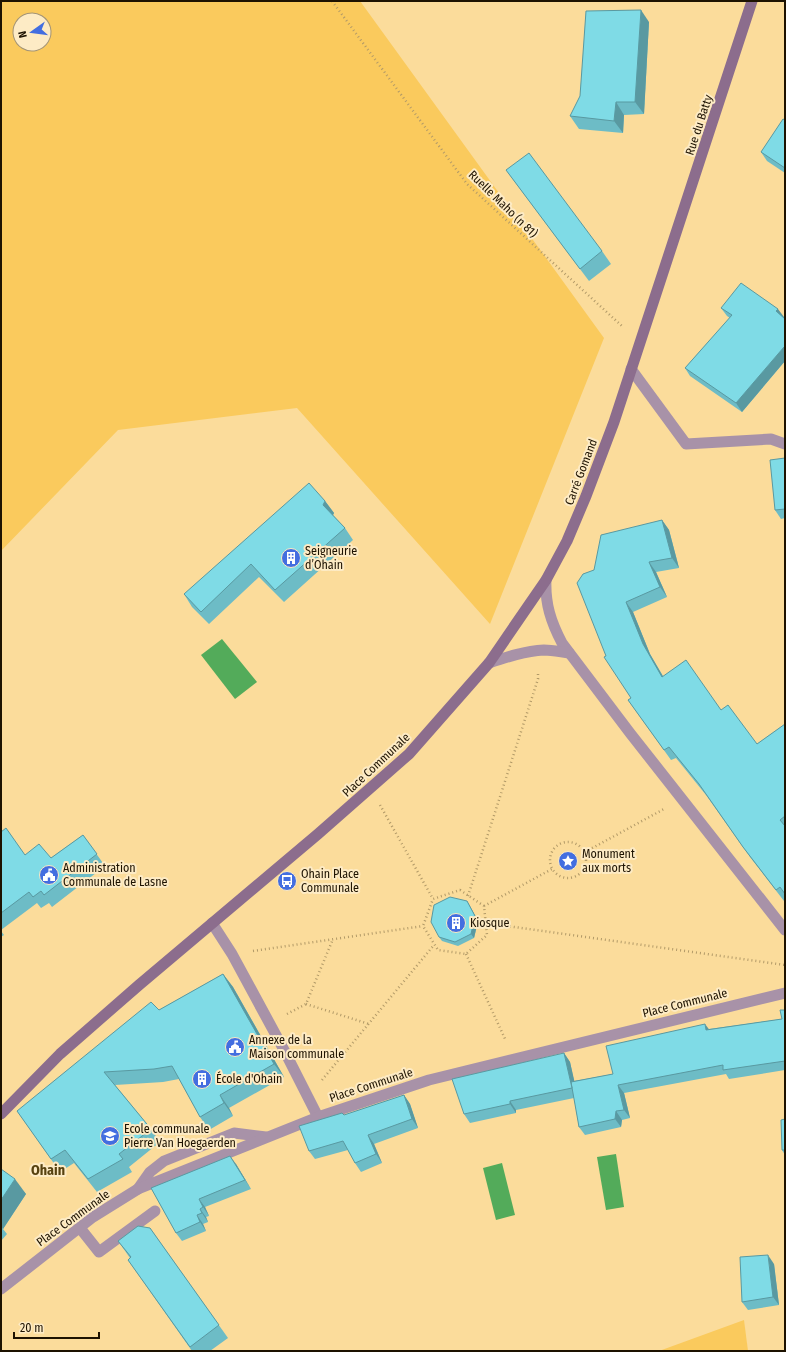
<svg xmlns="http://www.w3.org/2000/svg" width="786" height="1352" font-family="'Fira Sans Condensed',sans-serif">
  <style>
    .green { fill: #faca5d; fill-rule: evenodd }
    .water { fill: #53ab5a }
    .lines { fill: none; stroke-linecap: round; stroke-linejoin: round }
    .path { stroke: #b29a68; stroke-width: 2.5; stroke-dasharray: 1 3; stroke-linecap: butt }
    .service { stroke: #a892a8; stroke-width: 11 }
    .minor { stroke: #a892a8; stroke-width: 11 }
    .secondary { stroke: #8c6d8d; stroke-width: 11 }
    .wall { fill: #6dbcc6 }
    .shaded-wall { fill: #5999a1 }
    .building { fill: #7fdbe6; stroke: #5999a1 }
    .labels { text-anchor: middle; stroke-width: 4; stroke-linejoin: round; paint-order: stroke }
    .street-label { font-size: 12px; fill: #1d1200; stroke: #fdebc5 }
    .poi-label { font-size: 12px; fill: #1d1200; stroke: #fdebc5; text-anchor: start }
    .quarter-label { font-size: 14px; font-weight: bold; fill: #574210; stroke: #fdebc5 }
  </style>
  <rect width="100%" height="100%" fill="#fbdc9b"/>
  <g class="green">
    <path d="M1,1H360L604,338L490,624L297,408L118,430L1,551ZM20,20H44V44H20Z"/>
    <path d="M744,1320L748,1351H659Z"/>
  </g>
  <g class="water">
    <path d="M222,639L257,682L235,699L201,655Z"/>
    <path d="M616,1154L624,1207L606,1210L597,1157Z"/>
    <path d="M502,1163L515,1215L496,1220L483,1168Z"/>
  </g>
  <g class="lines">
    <g class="path">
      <path d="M332,1L467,184L623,327"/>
      <path d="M380,805L433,899"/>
      <circle cx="568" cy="860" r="18"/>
      <path d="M585,852L664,809"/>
      <path d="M460,890L484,906L487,935L466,954L438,950L423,926L433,899Z"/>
      <path d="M468,896L538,679V671"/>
      <path d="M484,906L552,869"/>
      <path d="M486,923L785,965"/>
      <path d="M253,951L423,926"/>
      <path d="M466,954L506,1041"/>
      <path d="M306,1004L369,1024"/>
      <path d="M287,1014L306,1004L333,939"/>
      <path d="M322,1080L434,945"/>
    </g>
    <g class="service">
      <path d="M138,1189L150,1172L164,1161L234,1133L266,1137"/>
      <path d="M80,1228L99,1252L155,1211"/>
    </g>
    <g class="minor">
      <path d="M631,369L686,444L771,439L785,444"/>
      <path d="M546,580C545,604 551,622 562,643L630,733L785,930"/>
      <path d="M489,663C507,657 525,651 544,650C552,650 561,652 569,653"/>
      <path d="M212,923L232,954L284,1050L318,1117"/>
      <path d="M1,1289L93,1217L138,1189L318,1117L429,1080L785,993"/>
    </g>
    <path class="secondary" d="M1,1114L60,1054L139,985L318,834L409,754L489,663L546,580L567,541L586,496L614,422L752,1"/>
  </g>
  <g class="wall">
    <path d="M649,22L644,114L624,115L623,133L579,129L570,116Z"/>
    <path d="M785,120V173L767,161L761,152Z"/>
    <path d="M506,170L602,251L611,264L589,281Z"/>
    <path d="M721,308L784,317L783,318L785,319V361L742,412L690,376L685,368L730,318L727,316Z"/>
    <path d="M785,458V518L781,519L775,510Z"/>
    <path d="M325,501L334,513L333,515L345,528L353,540L284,602L259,577L209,624L192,607L184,594Z"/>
    <path d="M662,520L669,530L679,568L656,572L667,597L633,612L650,654L663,676L721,710L757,744L785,724V899L784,901L750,857L706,795L676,758L671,760L628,700L631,698L606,656L594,570Z"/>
    <path d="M1,832L25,855L51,858L83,835L105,866L52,907L49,903L41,908L37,903L1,930Z"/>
    <path d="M467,901L478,921L474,938L458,946L442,941L439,937Z"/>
    <path d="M1,931L4,935L1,937Z"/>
    <path d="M223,974L233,987L284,1077L229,1108L233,1116L209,1130L200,1117L179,1079L163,1082L115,1085L151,1129L160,1142L129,1167L132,1172L97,1192L74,1163L60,1172L17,1111L159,1010Z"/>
    <path d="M785,1010V1070L729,1079L726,1074L624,1093L630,1118L622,1120L621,1127L585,1135L579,1127L574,1098L516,1110V1113L470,1123L464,1114L564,1053L570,1062L574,1081L613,1074L709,1029L782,1019Z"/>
    <path d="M404,1095L410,1104L418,1128L374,1144L382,1163L361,1172L355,1163L348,1150L315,1159L309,1151L344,1115Z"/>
    <path d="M785,1119V1155L782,1150Z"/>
    <path d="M236,1164L251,1189L205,1207L209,1216L206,1217L208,1222L203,1224L206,1231L182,1241L176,1233L151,1188Z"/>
    <path d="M1,1169L26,1194L3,1229L7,1234L1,1241Z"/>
    <path d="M150,1228L228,1338L210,1351H192L128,1260L130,1258L118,1241Z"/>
    <path d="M774,1264L779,1305L748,1310L742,1302Z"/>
  </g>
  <g class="shaded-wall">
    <path d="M641,10L649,22L644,114L635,102Z"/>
    <path d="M616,102L624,115L623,133L614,121Z"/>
    <path d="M778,309L784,317L782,320L776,311Z"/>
    <path d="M784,347L785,349V361L742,412L736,403Z"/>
    <path d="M325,501L334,513L332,517L323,505Z"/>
    <path d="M662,520L669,530L679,568L672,558Z"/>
    <path d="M649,562L656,572L667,597L660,587Z"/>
    <path d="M626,602L633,612L650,654L669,687L662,677L643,644Z"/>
    <path d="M467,901L478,921L474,938L471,934Z"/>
    <path d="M223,974L233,987L284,1077L274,1064Z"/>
    <path d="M705,1024L711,1032L706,1030Z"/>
    <path d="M564,1053L570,1062L578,1097L572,1088Z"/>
    <path d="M618,1085L624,1093L630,1118L624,1110Z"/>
    <path d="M220,1095L229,1108L233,1116L224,1103Z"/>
    <path d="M404,1095L410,1104L418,1128L412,1119Z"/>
    <path d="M510,1101L516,1110V1113L510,1104Z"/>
    <path d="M616,1111L622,1120L621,1127L615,1119Z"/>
    <path d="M368,1135L374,1144L382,1163L376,1154Z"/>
    <path d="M230,1156L236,1164L251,1189L245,1180Z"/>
    <path d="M15,1179L26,1194L3,1229L1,1226V1200Z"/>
    <path d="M199,1199L205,1207L209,1216L203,1207Z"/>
    <path d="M200,1209L206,1217L208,1222L202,1213Z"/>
    <path d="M197,1215L203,1224L206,1231L200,1222Z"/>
    <path d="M768,1255L774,1264L779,1305L773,1297Z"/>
  </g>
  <g class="building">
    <path d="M641,10L635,102H616L614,121L570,116L580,96L586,11Z"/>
    <path d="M783,119L785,120V168L761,152Z"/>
    <path d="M529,153L602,251L580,269L506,170Z"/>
    <path d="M741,283L778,309L776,311L785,319V348L784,347L736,403L685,368L732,315L721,308Z"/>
    <path d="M785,458V509L775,510L770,460Z"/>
    <path d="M309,483L325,501L323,505L345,528L275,590L251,564L201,612L184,594Z"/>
    <path d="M662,520L672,558L649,562L660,587L626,602L643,644L662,677L686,660L721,710L728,705L757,744L785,724V816L780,820L785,826V894L780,887L776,890L743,847L699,784L669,747L664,750L628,700L631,698L604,657L606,656L577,583L583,574L594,570L601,535Z"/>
    <path d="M6,828L25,855L39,844L51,858L83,835L97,854L44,895L41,891L33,897L29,892L1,913V832Z"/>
    <path d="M450,897L467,901L475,916L471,934L455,942L439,937L431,922L434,905Z"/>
    <path d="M223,974L274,1064L220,1095L224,1103L200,1117L172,1066L154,1069L104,1072L151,1129L119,1154L123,1159L88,1179L65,1150L51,1159L17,1111L151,1002L159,1010Z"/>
    <path d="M780,1010H785V1061L723,1070V1065L618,1085L624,1110L616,1111L615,1119L579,1127L571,1082L613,1074L606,1046L705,1024L706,1030L782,1019Z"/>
    <path d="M564,1053L572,1088L510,1101V1104L464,1114L452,1079Z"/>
    <path d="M404,1095L412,1119L368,1135L376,1154L355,1163L343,1141L309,1151L299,1126L342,1113L344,1115Z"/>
    <path d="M785,1119V1150H782L781,1120Z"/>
    <path d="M230,1156L245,1180L199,1199L203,1207L200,1209L202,1213L197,1215L200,1222L176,1233L151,1188Z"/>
    <path d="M1,1169L15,1179L1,1200Z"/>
    <path d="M138,1226L150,1228L219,1325L190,1347L128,1260L131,1257L118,1241Z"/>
    <path d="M768,1255L773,1297L742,1302L740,1257Z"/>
  </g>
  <defs>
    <symbol id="building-disc" viewBox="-11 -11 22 22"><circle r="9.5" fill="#436ee0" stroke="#fdebc5"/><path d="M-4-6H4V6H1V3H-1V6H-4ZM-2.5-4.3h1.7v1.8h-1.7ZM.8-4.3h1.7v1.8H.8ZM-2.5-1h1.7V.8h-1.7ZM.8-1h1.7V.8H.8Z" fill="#fff"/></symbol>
    <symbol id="sight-disc" viewBox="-11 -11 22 22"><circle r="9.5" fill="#436ee0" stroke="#fdebc5"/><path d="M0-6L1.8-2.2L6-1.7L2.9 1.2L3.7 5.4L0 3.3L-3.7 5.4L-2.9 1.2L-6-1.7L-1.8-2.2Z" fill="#fff"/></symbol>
    <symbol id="civic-disc" viewBox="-11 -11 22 22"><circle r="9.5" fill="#436ee0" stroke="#fdebc5"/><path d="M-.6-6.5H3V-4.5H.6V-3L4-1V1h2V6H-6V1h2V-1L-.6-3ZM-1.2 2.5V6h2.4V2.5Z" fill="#fff"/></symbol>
    <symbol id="bus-disc" viewBox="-11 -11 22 22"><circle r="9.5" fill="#436ee0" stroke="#fdebc5"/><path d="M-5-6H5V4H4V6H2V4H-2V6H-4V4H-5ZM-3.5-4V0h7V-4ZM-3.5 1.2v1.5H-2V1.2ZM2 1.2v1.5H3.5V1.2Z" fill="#fff"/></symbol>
    <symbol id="school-disc" viewBox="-11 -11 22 22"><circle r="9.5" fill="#436ee0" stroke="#fdebc5"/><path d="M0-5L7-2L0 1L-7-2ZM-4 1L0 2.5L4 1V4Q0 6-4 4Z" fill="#fff"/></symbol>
  </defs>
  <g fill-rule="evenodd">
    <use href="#building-disc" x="280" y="547" width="22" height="22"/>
    <use href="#sight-disc" x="557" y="850" width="22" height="22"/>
    <use href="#civic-disc" x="38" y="864" width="22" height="22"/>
    <use href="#bus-disc" x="276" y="870" width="22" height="22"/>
    <use href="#building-disc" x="445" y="912" width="22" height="22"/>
    <use href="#civic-disc" x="224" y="1036" width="22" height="22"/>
    <use href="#building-disc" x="191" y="1068" width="22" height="22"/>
    <use href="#school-disc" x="99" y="1125" width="22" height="22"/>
  </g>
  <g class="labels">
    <g class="street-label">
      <text transform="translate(699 125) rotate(-72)" y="4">Rue du Batty</text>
      <text transform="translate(503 204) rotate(44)" y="4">Ruelle Maho (n 81)</text>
      <text transform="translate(581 472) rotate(-69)" y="4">Carré Gomand</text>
      <text transform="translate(376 765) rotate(-43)" y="4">Place Communale</text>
      <text transform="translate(685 1003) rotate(-14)" y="4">Place Communale</text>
      <text transform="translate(371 1085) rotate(-18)" y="4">Place Communale</text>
      <text transform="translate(73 1218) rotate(-36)" y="4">Place Communale</text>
    </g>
    <g class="poi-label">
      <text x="305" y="555">Seigneurie<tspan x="305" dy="14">d’Ohain</tspan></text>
      <text x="582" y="858">Monument<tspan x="582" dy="14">aux morts</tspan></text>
      <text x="63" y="872">Administration<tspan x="63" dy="14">Communale de Lasne</tspan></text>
      <text x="301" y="878">Ohain Place<tspan x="301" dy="14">Communale</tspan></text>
      <text x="470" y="927">Kiosque</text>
      <text x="249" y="1044">Annexe de la<tspan x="249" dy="14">Maison communale</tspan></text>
      <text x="216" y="1083">École d'Ohain</text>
      <text x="124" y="1133">Ecole communale<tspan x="124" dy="14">Pierre Van Hoegaerden</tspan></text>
    </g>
    <g class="quarter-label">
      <text x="48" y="1175">Ohain</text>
    </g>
  </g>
  <rect width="786" height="1352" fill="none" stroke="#1d1200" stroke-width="4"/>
  <g transform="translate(32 32) rotate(256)"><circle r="19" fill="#fdebc5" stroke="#a39476"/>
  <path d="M0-3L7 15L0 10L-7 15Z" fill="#436ee0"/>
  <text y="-6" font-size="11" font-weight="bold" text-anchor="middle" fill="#1d1200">N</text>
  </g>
  <path d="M14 1332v6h85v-6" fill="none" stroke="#1d1200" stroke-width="2"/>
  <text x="20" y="1332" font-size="12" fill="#1d1200" stroke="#fdebc5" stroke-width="3" paint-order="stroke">20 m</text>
</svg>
